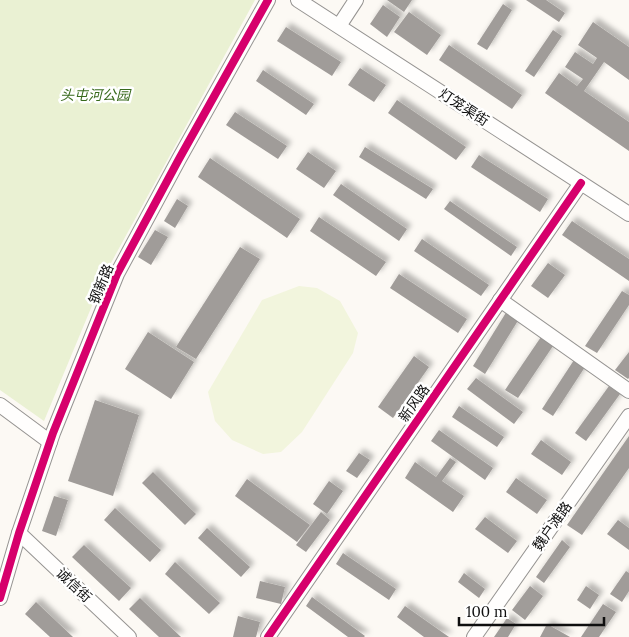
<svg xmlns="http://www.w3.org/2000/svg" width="629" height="637" font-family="Lora,'Noto Sans SC',serif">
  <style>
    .green { fill: #eaf1d3 }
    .pitch { fill: #f2f5dd }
    .building { fill: #a09c99; filter: url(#shadow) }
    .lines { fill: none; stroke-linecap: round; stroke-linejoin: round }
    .minor-casing { stroke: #969492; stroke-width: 16 }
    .minor { stroke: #fffefd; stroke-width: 14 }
    .cycleway-casing { stroke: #fff; stroke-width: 11 }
    .cycleway { stroke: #d6006c; stroke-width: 8 }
    .labels { text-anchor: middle; stroke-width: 5; stroke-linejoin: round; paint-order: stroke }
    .park-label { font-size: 14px; font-style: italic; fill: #386a1c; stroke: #fff }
    .street-label { font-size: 14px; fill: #0f0f0f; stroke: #fff }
  </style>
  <defs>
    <filter id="shadow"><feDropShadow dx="4.5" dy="-4.5" stdDeviation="2.5" flood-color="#0004"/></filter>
  </defs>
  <rect width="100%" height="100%" fill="#fcf9f4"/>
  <path class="green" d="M0,0H255L106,272L44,421L0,390Z"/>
  <path class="pitch" d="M299,286L317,288L340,301L358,333L353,353L302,432L281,452L263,454L232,440L215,421L208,392L262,300Z"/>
  <g class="building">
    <path d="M387,0H412L404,12Z"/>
    <path d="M526,0H546L565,13L559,22Z"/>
    <path d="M503,4L512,10L487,50L477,44Z"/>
    <path d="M383,5L400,17L387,37L370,24Z"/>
    <path d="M409,12L441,35L427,55L394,32Z"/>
    <path d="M593,22L629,47V80L604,62L584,91L629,122V151L545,93L559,73L577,86L583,79L565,67L575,52L593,64L597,58L578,45Z"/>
    <path d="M286,27L341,62L332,76L277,41Z"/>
    <path d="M553,30L562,36L534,77L525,71Z"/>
    <path d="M449,45L522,95L512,109L439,60Z"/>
    <path d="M360,68L386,85L374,102L348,85Z"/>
    <path d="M263,70L314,104L306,115L256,81Z"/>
    <path d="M397,100L466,147L456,160L388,113Z"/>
    <path d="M235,112L287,146L278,159L226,125Z"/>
    <path d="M365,147L433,189L426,199L359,157Z"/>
    <path d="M308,152L336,171L324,188L296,169Z"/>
    <path d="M479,155L548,199L540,212L471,167Z"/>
    <path d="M210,158L300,219L287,238L198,177Z"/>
    <path d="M341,184L407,229L399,241L333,195Z"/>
    <path d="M177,199L188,206L175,228L164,221Z"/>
    <path d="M450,201L517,247L511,256L444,209Z"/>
    <path d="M319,217L386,262L376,276L310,231Z"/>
    <path d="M572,221L629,259V281L562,235Z"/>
    <path d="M155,230L168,237L151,265L138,257Z"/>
    <path d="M422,239L489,285L481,296L414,251Z"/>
    <path d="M240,247L260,259L196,359L176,347Z"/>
    <path d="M548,263L565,275L548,298L531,286Z"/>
    <path d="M399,274L467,319L458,333L390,288Z"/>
    <path d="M622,291L629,295V305L597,353L585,346Z"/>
    <path d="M507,311L519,319L485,374L473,366Z"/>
    <path d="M148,332L194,362L171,399L125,369Z"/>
    <path d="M543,334L555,343L518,398L505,390Z"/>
    <path d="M629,352V378L628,379L615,370Z"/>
    <path d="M414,356L429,367L393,418L378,407Z"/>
    <path d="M574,360L585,367L553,416L542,409Z"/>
    <path d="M476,378L523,412L514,424L467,389Z"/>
    <path d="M609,386L620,394L586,441L575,433Z"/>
    <path d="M95,400L139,415L113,496L68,481Z"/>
    <path d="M459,406L504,437L497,447L452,417Z"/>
    <path d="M439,430L493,468L485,480L431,441Z"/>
    <path d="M629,436V468L582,535L567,525Z"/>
    <path d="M541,440L571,462L562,475L531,454Z"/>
    <path d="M359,453L370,460L357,478L346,471Z"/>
    <path d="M450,458L456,462L442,481L464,496L453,512L405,478L415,462L436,477Z"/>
    <path d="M153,472L196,514L185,525L142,483Z"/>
    <path d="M516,478L547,500L537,514L506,492Z"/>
    <path d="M247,479L310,525L297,542L235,496Z"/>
    <path d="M329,481L343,491L327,514L313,504Z"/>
    <path d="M54,496L68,500L56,536L42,531Z"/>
    <path d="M115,508L161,550L150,562L104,520Z"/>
    <path d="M321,512L330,520L306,552L296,545Z"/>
    <path d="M485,517L517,541L508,553L475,529Z"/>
    <path d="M618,520L629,528V550L607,534Z"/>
    <path d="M207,528L250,567L241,577L198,538Z"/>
    <path d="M562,540L570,547L544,583L536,577Z"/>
    <path d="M84,545L131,588L119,601L72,557Z"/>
    <path d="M343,553L396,589L389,600L336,564Z"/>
    <path d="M175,562L220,603L209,614L165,574Z"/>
    <path d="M626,571L629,573V591L622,602L610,594Z"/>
    <path d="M464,573L485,589L479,598L458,582Z"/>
    <path d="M260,581L285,587L281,604L256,598Z"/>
    <path d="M530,586L543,596L525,620L512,610Z"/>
    <path d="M586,586L599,595L590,609L577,600Z"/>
    <path d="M312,597L365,636L364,637H348L306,606Z"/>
    <path d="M140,598L181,637H159L129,609Z"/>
    <path d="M36,602L73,637H50L25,614Z"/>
    <path d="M603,604L616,612L599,637H581Z"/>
    <path d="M405,606L449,637H424L397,617Z"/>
    <path d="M238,616L260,622L256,637H233Z"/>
    <path d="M507,618L516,624L508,637H494Z"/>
    <path d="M547,624L570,637H540Z"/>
  </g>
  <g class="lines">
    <defs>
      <g id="minor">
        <path d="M298,0L629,214"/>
        <path d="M339,26L356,0"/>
        <path d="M500,300L629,391"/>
        <path d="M0,405L50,442"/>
        <path d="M19,533L129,637"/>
        <path d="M0,598L19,533L53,433L117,274L179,159L268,0"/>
        <path d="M268,637L581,183"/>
        <path d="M474,637L629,416"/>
      </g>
    </defs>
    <use href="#minor" class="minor-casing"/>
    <use href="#minor" class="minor"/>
    <defs>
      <g id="cycleway">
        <path d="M0,598L19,533L53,433L117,274L179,159L268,0"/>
        <path d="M268,637L581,183"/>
      </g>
    </defs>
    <use href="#cycleway" class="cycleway-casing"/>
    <use href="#cycleway" class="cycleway"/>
  </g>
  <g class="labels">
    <g class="park-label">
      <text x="95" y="100">头屯河公园</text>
    </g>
    <g class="street-label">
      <text transform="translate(464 107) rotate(33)" y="5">灯笼渠街</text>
      <text transform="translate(101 284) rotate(-67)" y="5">钢新路</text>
      <text transform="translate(414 403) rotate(-55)" y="5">新风路</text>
      <text transform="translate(552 526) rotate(-55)" y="5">魏户滩路</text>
      <text transform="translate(74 585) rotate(43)" y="5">诚信街</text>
    </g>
  </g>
  <path d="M459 617v8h145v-8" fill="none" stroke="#0f0f0f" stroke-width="2.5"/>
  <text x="466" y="617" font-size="15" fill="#0f0f0f" stroke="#ffffff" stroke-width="4" paint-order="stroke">100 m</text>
</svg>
